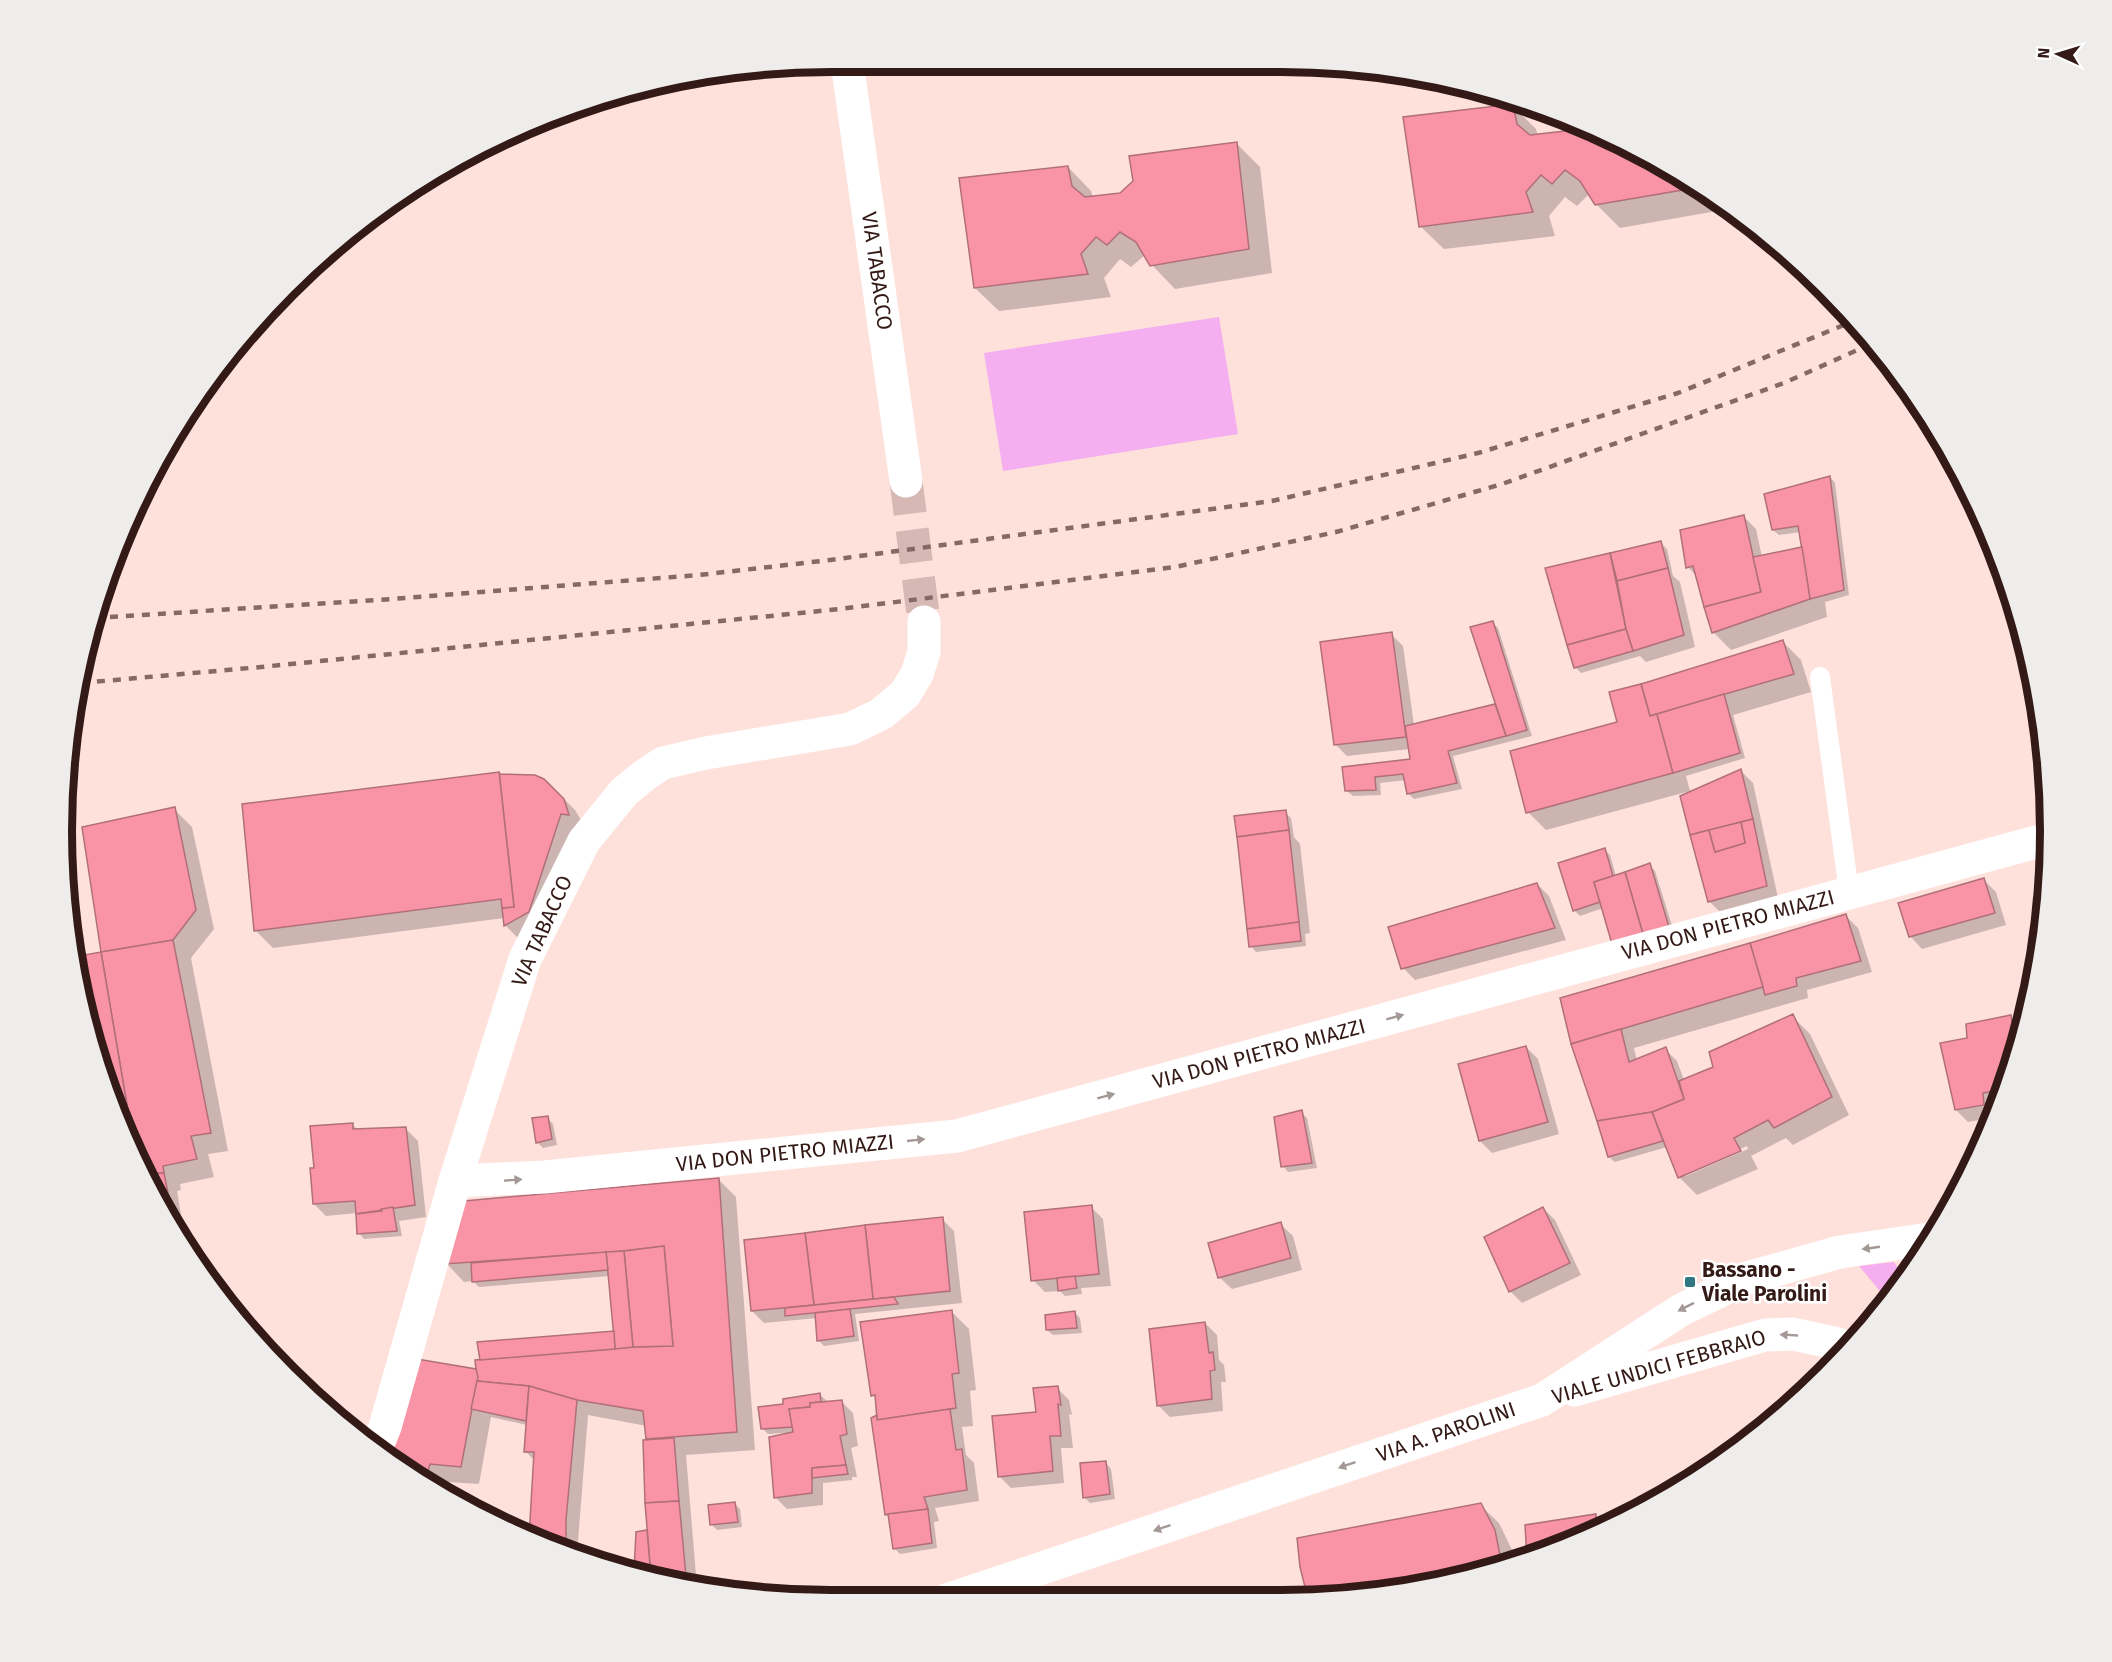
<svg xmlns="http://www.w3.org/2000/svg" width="2112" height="1662" font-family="'Fira Sans',sans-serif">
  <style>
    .green { fill: #f5aeef }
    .shadow { fill: #0003; fill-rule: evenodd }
    .building { fill: #f894a5; stroke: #b16f79; stroke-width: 1.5 }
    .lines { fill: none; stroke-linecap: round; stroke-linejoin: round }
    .street-tunnel { stroke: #d6b9b4; stroke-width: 33; stroke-dasharray: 33 16; stroke-linecap: butt }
    .lane { stroke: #fff; stroke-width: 20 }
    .street { stroke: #fff; stroke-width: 33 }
    .secondary { stroke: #fff; stroke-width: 33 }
    .rail { stroke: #846964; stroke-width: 4.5; stroke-dasharray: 8 8; stroke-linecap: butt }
    .oneway { fill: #a49896 }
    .poi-dot { fill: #307782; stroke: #fff; stroke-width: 2 }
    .labels { text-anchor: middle; stroke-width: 5; stroke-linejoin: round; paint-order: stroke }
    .street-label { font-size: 21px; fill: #341a16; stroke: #fff }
    .poi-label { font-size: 21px; font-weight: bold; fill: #341a16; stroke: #fff; text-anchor: start }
    .rim { fill: none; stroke: #341a16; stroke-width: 8 }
  </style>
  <rect width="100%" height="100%" fill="#ffe1dc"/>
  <g class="green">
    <path d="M1219,317L1238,434L1003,471L984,353Z"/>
    <path d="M1894,1262L1905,1278L1889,1302L1859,1266Z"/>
  </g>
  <g class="shadow">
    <path d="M955,62H1005L962,69Z"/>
    <path d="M1513,106L1536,129L1538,136L1565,132L1576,124L1665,164L1716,200L1717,211L1620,228L1596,204L1590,193L1577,206L1565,197L1549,216L1555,236L1444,249L1420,226Z"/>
    <path d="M1237,144L1260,167L1272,273L1175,289L1152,265L1145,255L1131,267L1120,259L1104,278L1111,297L999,311L975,288L1068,167L1091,191L1093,198L1120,194L1135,182Z"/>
    <path d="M1830,477L1835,483L1849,595L1825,602L1827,617L1731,650L1713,632L1697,577L1688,567L1744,517L1756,529L1762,557L1803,548L1801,532L1779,535L1773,530Z"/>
    <path d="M1661,543L1667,549L1673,576L1680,582L1695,647L1646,662L1640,656L1581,673L1576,668L1569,647L1610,554L1614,558Z"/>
    <path d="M1493,623L1498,628L1532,736L1453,756L1462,789L1414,799L1408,793L1406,780L1380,783L1381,795L1353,796L1347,791L1344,768L1412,761L1410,749L1347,756L1335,744L1391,634L1403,646L1414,725L1497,705Z"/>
    <path d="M1783,642L1801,660L1811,692L1733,715L1745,758L1686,776L1690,791L1546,830L1528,812L1618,723Z"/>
    <path d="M1741,771L1753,783L1778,898L1721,913L1709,901Z"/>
    <path d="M556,791L575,810L584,825L523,943L505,925L504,918L273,948L255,930Z"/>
    <path d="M174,809L192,827L214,929L191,958L228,1151L208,1154L214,1177L180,1184L181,1190L177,1191L186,1244L165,1216L129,1130L134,1129L133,1123L126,1124L88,1030L78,958L101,954Z"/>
    <path d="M1285,812L1291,818L1294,837L1300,844L1310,933L1305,934L1306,946L1256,952L1251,946Z"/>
    <path d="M1604,849L1610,855L1616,876L1649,865L1655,871L1674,932L1603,908L1580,916L1574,910Z"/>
    <path d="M1984,880L1996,892L2006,925L1922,949L1910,936Z"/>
    <path d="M1537,884L1549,896L1566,940L1415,980L1403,968Z"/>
    <path d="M1846,916L1858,928L1872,972L1807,990L1808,998L1634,1048L1637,1061L1665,1049L1677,1061L1684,1080L1715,1068L1792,1016L1810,1034L1849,1115L1793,1145L1786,1138L1751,1156L1758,1169L1697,1195L1679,1177L1667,1147L1615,1162L1609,1157L1572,1043ZM1747,1146L1748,1149L1686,1176V1173Z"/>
    <path d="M2010,1017L2022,1029L2023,1033L1996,1105H1994L1991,1118L1968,1122L1956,1110L1968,1040Z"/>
    <path d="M1526,1047L1538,1059L1559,1134L1492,1153L1480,1141Z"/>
    <path d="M1301,1112L1307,1118L1317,1168L1288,1172L1283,1166Z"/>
    <path d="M547,1118L553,1124L557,1145L543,1148L537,1142Z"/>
    <path d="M352,1124L359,1131L406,1129L418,1141L426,1217L399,1221L402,1236L364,1239L359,1233L357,1213L326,1216L314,1204L315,1169Z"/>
    <path d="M718,1179L736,1197L755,1450L686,1455L697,1587L681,1586L635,1572L637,1533L646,1532L649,1535L650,1441L648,1438L647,1426L588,1415L577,1554L530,1539L535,1461L525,1451L527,1425L491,1417L479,1484L448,1482L445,1493L403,1471L478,1371L615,1333L610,1276L479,1287L473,1281L464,1282L447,1264Z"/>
    <path d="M1091,1207L1103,1219L1111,1286L1081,1288L1082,1294L1065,1296L1060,1291L1045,1292L1033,1280Z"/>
    <path d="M1543,1208L1555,1220L1581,1275L1522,1303L1510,1291Z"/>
    <path d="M942,1219L954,1231L962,1303L855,1314L859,1341L824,1346L818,1340L817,1318L764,1323L752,1311Z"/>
    <path d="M1280,1224L1293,1236L1302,1270L1232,1289L1219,1277Z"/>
    <path d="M951,1311L969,1329L976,1390L970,1391L973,1426L962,1427L966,1455L974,1463L979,1501L935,1508L939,1521L934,1522L937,1548L900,1554L894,1548L890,1518L887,1514L873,1419L878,1416L877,1399L873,1395Z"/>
    <path d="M1075,1313L1080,1318L1082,1333L1053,1335L1047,1330Z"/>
    <path d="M1205,1323L1217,1335L1219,1360L1224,1365L1226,1382H1221L1223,1411L1170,1417L1158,1405Z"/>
    <path d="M1057,1388L1069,1400L1072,1415L1069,1414L1073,1448H1061L1064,1483L1011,1488L999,1476L1038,1413Z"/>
    <path d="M820,1395L826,1400V1403L841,1401L853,1413L858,1446L851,1448L857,1477H852V1480L823,1483V1505L787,1509L775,1497L785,1433L768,1434L762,1428L785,1405Z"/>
    <path d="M1106,1463L1111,1469L1115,1499L1090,1503L1084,1497Z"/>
    <path d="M735,1504L740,1509L742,1527L717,1530L711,1524Z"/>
    <path d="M1480,1505L1499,1523L1512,1550L1515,1562L1332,1599Z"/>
    <path d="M1595,1515L1605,1525L1529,1559L1526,1526Z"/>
  </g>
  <g class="building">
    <path d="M1513,104L1517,124L1530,135L1565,131L1574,123L1665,164L1694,185V188L1595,205L1580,181L1565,170L1552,184L1541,175L1526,192L1533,212L1419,227L1403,117Z"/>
    <path d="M1237,142L1249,249L1150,266L1136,242L1120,232L1107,245L1096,237L1081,254L1088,274L974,288L959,178L1068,166L1072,186L1085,197L1120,193L1133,181L1129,156Z"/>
    <path d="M1830,476L1844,590L1810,599L1798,526L1772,530L1764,494Z"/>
    <path d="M1744,515L1761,592L1704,607L1693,566L1686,568L1680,530Z"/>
    <path d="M1661,541L1668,568L1617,581L1610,553Z"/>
    <path d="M1802,547L1810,599L1712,633L1704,607L1761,592L1753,557Z"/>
    <path d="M1610,553L1626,629L1567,645L1545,568Z"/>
    <path d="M1668,568L1684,635L1633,651L1626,629L1617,581Z"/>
    <path d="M1493,621L1527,730L1506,736L1470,627Z"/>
    <path d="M1626,629L1633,651L1574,668L1567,645Z"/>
    <path d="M1392,632L1406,737L1334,745L1320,642Z"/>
    <path d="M1783,640L1794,674L1650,716L1641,684Z"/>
    <path d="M1641,684L1650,716L1657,714L1673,773L1526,813L1510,751L1617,722L1609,692Z"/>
    <path d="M1724,694L1740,753L1673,773L1657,714Z"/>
    <path d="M1495,704L1506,736L1448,751L1457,783L1407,794L1403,774L1375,777L1376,790L1345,791L1342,767L1410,759L1405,726Z"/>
    <path d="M1741,769L1753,819L1690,835L1680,796Z"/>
    <path d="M499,772L500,774L535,775L544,779L564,799L569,815L561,814L529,912L504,926L502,908L514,907Z"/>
    <path d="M499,772L514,907L502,908L501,899L254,931L242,804Z"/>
    <path d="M175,807L196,910L173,940L101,952L82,827Z"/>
    <path d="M1286,810L1289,830L1237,837L1234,816Z"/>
    <path d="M1753,819L1767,886L1708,902L1690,835L1709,830L1715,852L1745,843L1741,822Z"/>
    <path d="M1741,822L1745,843L1715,852L1709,830Z"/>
    <path d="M1289,830L1299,922L1247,929L1237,837Z"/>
    <path d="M1605,848L1613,876L1594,882L1600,902L1573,911L1558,863Z"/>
    <path d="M1650,863L1669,927L1643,934L1625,872Z"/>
    <path d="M1625,872L1643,934L1612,944L1594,882Z"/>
    <path d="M1984,878L1995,913L1909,937L1898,903Z"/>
    <path d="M1537,883L1555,928L1401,969L1388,927Z"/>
    <path d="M1846,914L1861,961L1796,978L1797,986L1765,995L1750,943Z"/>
    <path d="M1299,922L1301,941L1249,947L1247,929Z"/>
    <path d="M173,940L211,1133L191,1136L197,1159L163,1166L164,1173L147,1174L138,1151L128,1111L101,952Z"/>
    <path d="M1750,943L1763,987L1571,1044L1560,998Z"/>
    <path d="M101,952L128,1111H121L88,1030L78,956Z"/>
    <path d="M1793,1014L1832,1097L1774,1128L1768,1120L1734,1138L1741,1151L1678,1178L1652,1112L1684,1099L1679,1081L1713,1067L1709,1052Z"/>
    <path d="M2011,1015L2017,1049L2002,1090L1983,1093L1984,1105L1955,1110L1940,1043L1967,1038L1966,1024Z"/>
    <path d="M1621,1029L1629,1062L1666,1047L1684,1099L1652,1112L1597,1121L1571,1044Z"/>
    <path d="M1526,1046L1548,1122L1479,1141L1458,1064Z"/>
    <path d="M1302,1110L1312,1163L1281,1167L1274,1117Z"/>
    <path d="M1652,1112L1663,1141L1608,1157L1597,1121Z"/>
    <path d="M548,1116L552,1139L536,1143L532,1118Z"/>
    <path d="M353,1123V1129L406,1127L415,1205L356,1214L355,1201L313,1204L310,1168H314L310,1126Z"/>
    <path d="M164,1173L175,1229L165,1216L147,1174Z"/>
    <path d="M719,1178L737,1432L646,1439L643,1411L577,1400L529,1386L477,1381L475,1360L633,1347L673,1346L664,1246L624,1251L445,1264L464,1201Z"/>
    <path d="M1092,1205L1099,1274L1031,1281L1024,1212Z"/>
    <path d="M393,1207L397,1231L357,1234L356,1214L382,1211L381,1209Z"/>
    <path d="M1543,1207L1570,1263L1509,1292L1484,1237Z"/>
    <path d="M943,1217L950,1291L873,1299L865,1225Z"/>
    <path d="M1281,1222L1291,1258L1218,1278L1208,1243Z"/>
    <path d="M865,1225L873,1299L814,1305L805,1233Z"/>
    <path d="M805,1233L814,1305L751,1311L744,1240Z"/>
    <path d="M664,1246L673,1346L633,1347L624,1251Z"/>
    <path d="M624,1251L633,1347L615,1349L606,1252Z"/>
    <path d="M606,1252L608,1270L472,1282L471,1263Z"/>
    <path d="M1075,1276L1077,1288L1058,1291L1057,1278Z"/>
    <path d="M894,1297L898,1304L785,1316V1308Z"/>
    <path d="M850,1309L854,1336L817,1341L815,1313Z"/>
    <path d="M952,1310L959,1373L952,1374L956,1408L877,1420L875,1395L871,1396L860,1322Z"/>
    <path d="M1075,1311L1077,1328L1046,1330L1045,1315Z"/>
    <path d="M1205,1322L1209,1353L1213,1352L1215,1370L1210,1371L1212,1399L1157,1406L1149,1329Z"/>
    <path d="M614,1331L615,1349L480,1360L477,1342Z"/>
    <path d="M417,1359L476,1369L478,1377L461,1467L430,1464L425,1482L403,1471L378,1450Z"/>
    <path d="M477,1381L529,1386L526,1421L471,1409Z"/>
    <path d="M529,1386L577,1400L566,1520V1549L537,1542L529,1538L534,1452H524Z"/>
    <path d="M1058,1386L1061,1405L1058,1404L1061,1436H1050L1053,1471L998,1477L992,1416L1036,1412L1033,1388Z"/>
    <path d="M820,1393L821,1402L810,1403V1407L789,1409L793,1427L761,1429L758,1407L783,1404V1399Z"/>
    <path d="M842,1400L847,1434L840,1436L846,1465L812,1468V1493L774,1498L769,1437L793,1432L789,1409L810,1407V1403Z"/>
    <path d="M950,1409L956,1450L962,1449L967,1490L924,1497L928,1509L885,1515L871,1418L877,1415V1420Z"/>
    <path d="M674,1438L679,1501L645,1503L643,1440Z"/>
    <path d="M1106,1461L1110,1494L1083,1498L1080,1463Z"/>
    <path d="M846,1465L848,1474L812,1478V1468Z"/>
    <path d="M679,1501L686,1576L658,1579L651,1577L645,1503Z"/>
    <path d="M735,1502L738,1522L710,1525L708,1505Z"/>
    <path d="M1481,1503L1495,1530L1501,1560L1500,1565L1332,1599H1308L1300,1567L1297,1538Z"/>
    <path d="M928,1509L932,1543L893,1549L888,1514Z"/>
    <path d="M1625,1510L1634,1512L1610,1523L1614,1515Z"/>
    <path d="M1596,1514V1525L1599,1528L1527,1560L1525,1525Z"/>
    <path d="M647,1530L651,1577L634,1571L636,1532Z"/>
  </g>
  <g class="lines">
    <path class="street-tunnel" d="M906,481L924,622"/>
    <path class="lane" d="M1820,677L1849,892"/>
    <g class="street">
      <path d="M847,62L906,481"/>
      <path d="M455,1181L545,1177L957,1136L2047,839"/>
      <path d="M376,1449L385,1427L455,1181L525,959L584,841L624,792L646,774L663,763L706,753L850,729L881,714L905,694L917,674L924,652V622"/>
    </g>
    <g class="secondary">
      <path d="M1575,1390L1765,1335L1793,1334L1839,1344L1846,1348"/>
      <path d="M947,1600L1542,1400L1681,1310L1747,1278L1840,1252L1929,1239"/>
    </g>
    <g class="rail">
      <path d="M94,618L392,599L699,575L830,560L1272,501L1478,453L1678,393L1856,320"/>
      <path d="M81,683L261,667L840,609L1175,567L1336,532L1502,484L1784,383L1873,343"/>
    </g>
  </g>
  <defs><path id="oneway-solid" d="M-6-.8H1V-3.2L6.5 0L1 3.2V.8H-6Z" transform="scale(1.5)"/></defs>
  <g class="oneway">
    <use href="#oneway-solid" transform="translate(1395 1017) rotate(-15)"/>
    <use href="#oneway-solid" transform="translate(1106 1096) rotate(-15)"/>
    <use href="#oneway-solid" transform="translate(916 1140) rotate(-6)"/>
    <use href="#oneway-solid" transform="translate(513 1180) rotate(-4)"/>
    <use href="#oneway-solid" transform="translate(1871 1248) rotate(172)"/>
    <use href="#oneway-solid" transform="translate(1686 1307) rotate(153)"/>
    <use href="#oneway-solid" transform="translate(1789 1335) rotate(-177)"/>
    <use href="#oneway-solid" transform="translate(1347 1465) rotate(161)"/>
    <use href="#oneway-solid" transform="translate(1162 1528) rotate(161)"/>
  </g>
  <rect class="poi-dot" x="1684" y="1276" width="12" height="12" rx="3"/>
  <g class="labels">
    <g class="street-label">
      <text transform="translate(877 271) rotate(82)" y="7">VIA TABACCO</text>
      <text transform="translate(1728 925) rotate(-15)" y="7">VIA DON PIETRO MIAZZI</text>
      <text transform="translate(542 931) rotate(-66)" y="7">VIA TABACCO</text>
      <text transform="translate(1259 1054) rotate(-15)" y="7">VIA DON PIETRO MIAZZI</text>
      <text transform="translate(785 1153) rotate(-6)" y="7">VIA DON PIETRO MIAZZI</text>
      <text transform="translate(1659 1367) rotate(-16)" y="7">VIALE UNDICI FEBBRAIO</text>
      <text transform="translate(1446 1432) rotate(-19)" y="7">VIA A. PAROLINI</text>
    </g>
    <g class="poi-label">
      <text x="1702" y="1277">Bassano -<tspan x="1702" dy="24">Viale Parolini</tspan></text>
    </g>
  </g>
  <path d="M0 0H2112V1662H0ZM831 72H1281A759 759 0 0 1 2040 831V831A759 759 0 0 1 1281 1590H831A759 759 0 0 1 72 831V831A759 759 0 0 1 831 72Z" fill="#efedec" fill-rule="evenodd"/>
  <path class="rim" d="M831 72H1281A759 759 0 0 1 2040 831V831A759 759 0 0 1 1281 1590H831A759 759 0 0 1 72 831V831A759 759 0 0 1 831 72Z"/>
  <g transform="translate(2058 54) rotate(274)" stroke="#ffffff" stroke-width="4.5" paint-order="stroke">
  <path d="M0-4.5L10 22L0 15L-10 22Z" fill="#341a16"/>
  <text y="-9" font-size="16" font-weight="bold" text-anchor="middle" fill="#341a16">N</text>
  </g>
</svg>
